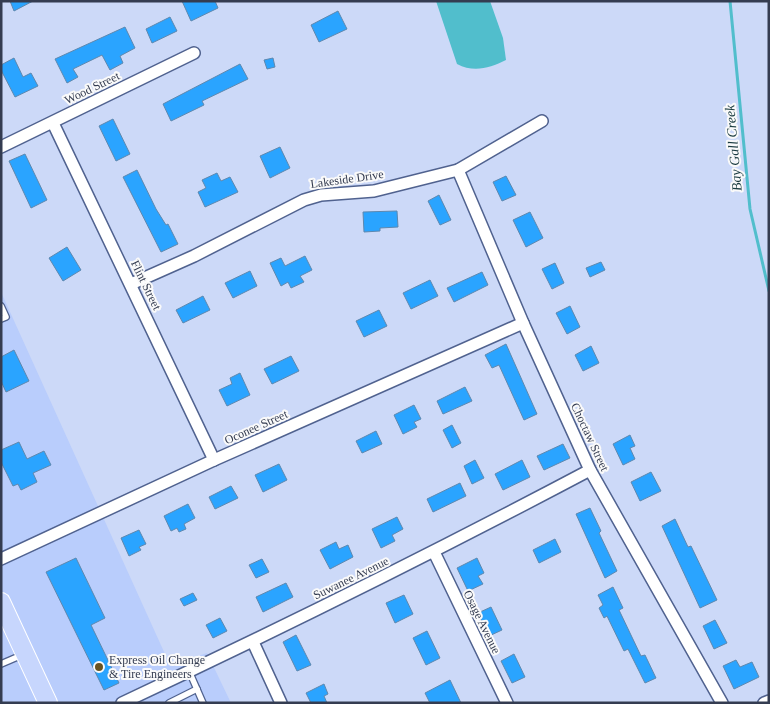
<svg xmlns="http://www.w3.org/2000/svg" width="770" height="704" font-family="Georgia,serif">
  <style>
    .built { fill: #b9cdfc }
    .water { fill: #51becc }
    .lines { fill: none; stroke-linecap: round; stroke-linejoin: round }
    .stream { stroke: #51becc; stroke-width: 3 }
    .building { fill: #2aa4ff; stroke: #5e88af }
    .lane-casing { stroke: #50628f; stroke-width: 8 }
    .street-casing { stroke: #50628f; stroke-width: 14 }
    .primary-casing { stroke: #fff; stroke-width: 20 }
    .lane { stroke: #fff; stroke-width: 5.5 }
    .street { stroke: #fff; stroke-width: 11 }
    .primary { stroke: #c7d6fd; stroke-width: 18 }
    .poi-dot { fill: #685322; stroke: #fafafa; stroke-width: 2 }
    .labels { text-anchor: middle; stroke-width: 4; stroke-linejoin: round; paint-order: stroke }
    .street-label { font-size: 12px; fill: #343c51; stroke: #fafafa }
    .poi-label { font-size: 12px; fill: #343c51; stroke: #fafafa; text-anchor: start }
    .water-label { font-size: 14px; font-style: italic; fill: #1b3c41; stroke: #fafafa }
  </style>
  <rect width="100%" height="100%" fill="#ccd9f8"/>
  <path class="built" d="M1,292L170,665L207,653L231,703H1Z"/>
  <path class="water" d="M436,1H490L503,38L506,60C490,68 474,73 457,64Z"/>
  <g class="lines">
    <path class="stream" d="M730,1L750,209L769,291"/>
  </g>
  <g class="building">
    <path d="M10,1H33L14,11Z"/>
    <path d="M182,1H215L218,8L191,21Z"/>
    <path d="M338,11L347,29L319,42L311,25Z"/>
    <path d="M170,17L177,31L152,43L146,29Z"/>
    <path d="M125,27L135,48L120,56L123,63L110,70L102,55L73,69L78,77L67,83L55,59Z"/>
    <path d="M14,58L23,77L31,73L38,86L15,97L1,70V65Z"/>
    <path d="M273,58L275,67L267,69L264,60Z"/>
    <path d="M240,64L248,79L202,101L204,105L171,121L163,104Z"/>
    <path d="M113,119L130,154L116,161L99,126Z"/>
    <path d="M280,147L290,168L270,178L260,156Z"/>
    <path d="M25,154L47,200L31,208L9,161Z"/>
    <path d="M137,170L156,209L166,225L168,224L178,244L161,252L123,177Z"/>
    <path d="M217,173L221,181L230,177L238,192L205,207L198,192L206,188L202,180Z"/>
    <path d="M506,176L516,195L502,201L493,182Z"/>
    <path d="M439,195L451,220L440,225L428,201Z"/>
    <path d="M397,211L398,227L380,228V231L364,232L363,212Z"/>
    <path d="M530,212L543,238L526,247L513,220Z"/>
    <path d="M67,247L81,270L63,281L49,258Z"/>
    <path d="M305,256L312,270L300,276L304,282L291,288L288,282L281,286L270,263L281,258L285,266Z"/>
    <path d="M601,262L605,270L590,277L586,268Z"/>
    <path d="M555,263L564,283L552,289L542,269Z"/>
    <path d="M250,271L257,286L233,298L225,283Z"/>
    <path d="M482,272L488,285L454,302L447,288Z"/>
    <path d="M430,280L438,296L411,309L403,293Z"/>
    <path d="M203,296L210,310L183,323L176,310Z"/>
    <path d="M570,306L580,327L567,334L556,313Z"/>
    <path d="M379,310L387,326L364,337L356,321Z"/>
    <path d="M506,344L537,414L524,420L499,365L492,368L485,355Z"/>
    <path d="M591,346L599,363L583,371L575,355Z"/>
    <path d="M14,350L29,381L6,392L1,381V357Z"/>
    <path d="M291,356L299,371L272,384L264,369Z"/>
    <path d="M240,373L250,395L227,406L219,390L232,384L230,378Z"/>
    <path d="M465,387L472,401L443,414L437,401Z"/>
    <path d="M414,405L421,419L414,422L417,427L403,434L394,415Z"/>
    <path d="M452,425L461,443L452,448L443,430Z"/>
    <path d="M376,431L382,444L362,453L356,441Z"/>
    <path d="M630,435L635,446L630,448L635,459L623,465L613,444Z"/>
    <path d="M19,442L27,459L44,451L51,465L33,473L37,482L21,490L18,484L13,486L1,462V450Z"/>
    <path d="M563,444L570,458L544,470L537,456Z"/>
    <path d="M475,460L484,478L472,484L464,466Z"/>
    <path d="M522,460L530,477L503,490L495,474Z"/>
    <path d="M279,464L287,480L263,492L255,475Z"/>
    <path d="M651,472L661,491L640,501L631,482Z"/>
    <path d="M460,483L466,496L433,512L427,499Z"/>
    <path d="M231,486L238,498L215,509L209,497Z"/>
    <path d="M188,504L195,518L184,524L186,529L179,532L177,528L171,531L164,516Z"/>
    <path d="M590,508L601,531L599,533L617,571L605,578L576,514Z"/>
    <path d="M397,517L403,529L392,535L395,541L381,548L372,529Z"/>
    <path d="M675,519L688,547L691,546L717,600L700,608L662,526Z"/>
    <path d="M139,530L146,544L139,547L141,550L129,556L121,538Z"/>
    <path d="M555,539L561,552L539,563L533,550Z"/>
    <path d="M336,542L339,549L348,545L353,557L330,569L320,550Z"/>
    <path d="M76,558L105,618L91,625L119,683L104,690L46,572Z"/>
    <path d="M477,558L484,573L478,576L483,584L468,591L457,568Z"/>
    <path d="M262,559L269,572L256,578L249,565Z"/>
    <path d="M286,583L293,597L263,612L256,597Z"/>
    <path d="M613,587L623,608L619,610L641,656L645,655L656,678L645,683L628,649L624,651L607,616L604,618L599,608L603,605L598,595Z"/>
    <path d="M193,593L197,600L184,606L180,599Z"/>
    <path d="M404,595L413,614L395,623L386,603Z"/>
    <path d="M491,607L502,630L489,636L478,613Z"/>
    <path d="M220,618L227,631L213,638L206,625Z"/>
    <path d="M715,620L727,643L714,649L703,626Z"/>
    <path d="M427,631L440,658L426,665L413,638Z"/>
    <path d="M296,635L311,665L297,671L283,642Z"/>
    <path d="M514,654L525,677L512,683L501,661Z"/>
    <path d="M736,660L740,667L752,662L759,677L734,689L723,666Z"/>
    <path d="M450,680L461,703H430L425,693Z"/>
    <path d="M324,684L328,694L324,696L327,703H311L306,693Z"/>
  </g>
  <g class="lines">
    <defs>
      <g id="lane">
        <path d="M1,306L6,317L1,319"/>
        <path d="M1,664L22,655"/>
        <path d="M189,671L203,703"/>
        <path d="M169,703L197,689"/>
      </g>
      <g id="street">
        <path d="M53,123L214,460"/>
        <path d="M1,147L194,53"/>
        <path d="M458,170L523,323L590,470L722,703"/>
        <path d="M131,284L194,256L304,200L321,195L374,191L458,170L542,121"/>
        <path d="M434,552L507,703"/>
        <path d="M1,559L214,460L523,323"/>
        <path d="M253,642L281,703"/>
        <path d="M122,703C280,629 435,552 590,470"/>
        <path d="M764,703L769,701"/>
      </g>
      <path id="primary" d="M1,602L48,703"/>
    </defs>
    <use href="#lane" class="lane-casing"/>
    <use href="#street" class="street-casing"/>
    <use href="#primary" class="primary-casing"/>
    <use href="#lane" class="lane"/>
    <use href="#street" class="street"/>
    <use href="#primary" class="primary"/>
  </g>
  <circle class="poi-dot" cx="99" cy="667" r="5"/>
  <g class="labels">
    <g class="street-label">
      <text transform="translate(92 88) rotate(-26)" y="4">Wood Street</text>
      <text transform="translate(347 179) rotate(-8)" y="4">Lakeside Drive</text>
      <text transform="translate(146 285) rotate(64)" y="4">Flint Street</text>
      <text transform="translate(256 427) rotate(-24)" y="4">Oconee Street</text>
      <text transform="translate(590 437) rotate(65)" y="4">Choctaw Street</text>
      <text transform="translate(351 578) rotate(-26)" y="4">Suwanee Avenue</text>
      <text transform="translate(482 622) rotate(64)" y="4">Osage Avenue</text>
    </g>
    <g class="poi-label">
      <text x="109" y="664">Express Oil Change<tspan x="109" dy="14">&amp; Tire Engineers</tspan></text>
    </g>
    <g class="water-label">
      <text transform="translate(733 148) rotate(-95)" y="5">Bay Gall Creek</text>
    </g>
  </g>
  <rect width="770" height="704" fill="none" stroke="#343c51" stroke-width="5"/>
</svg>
